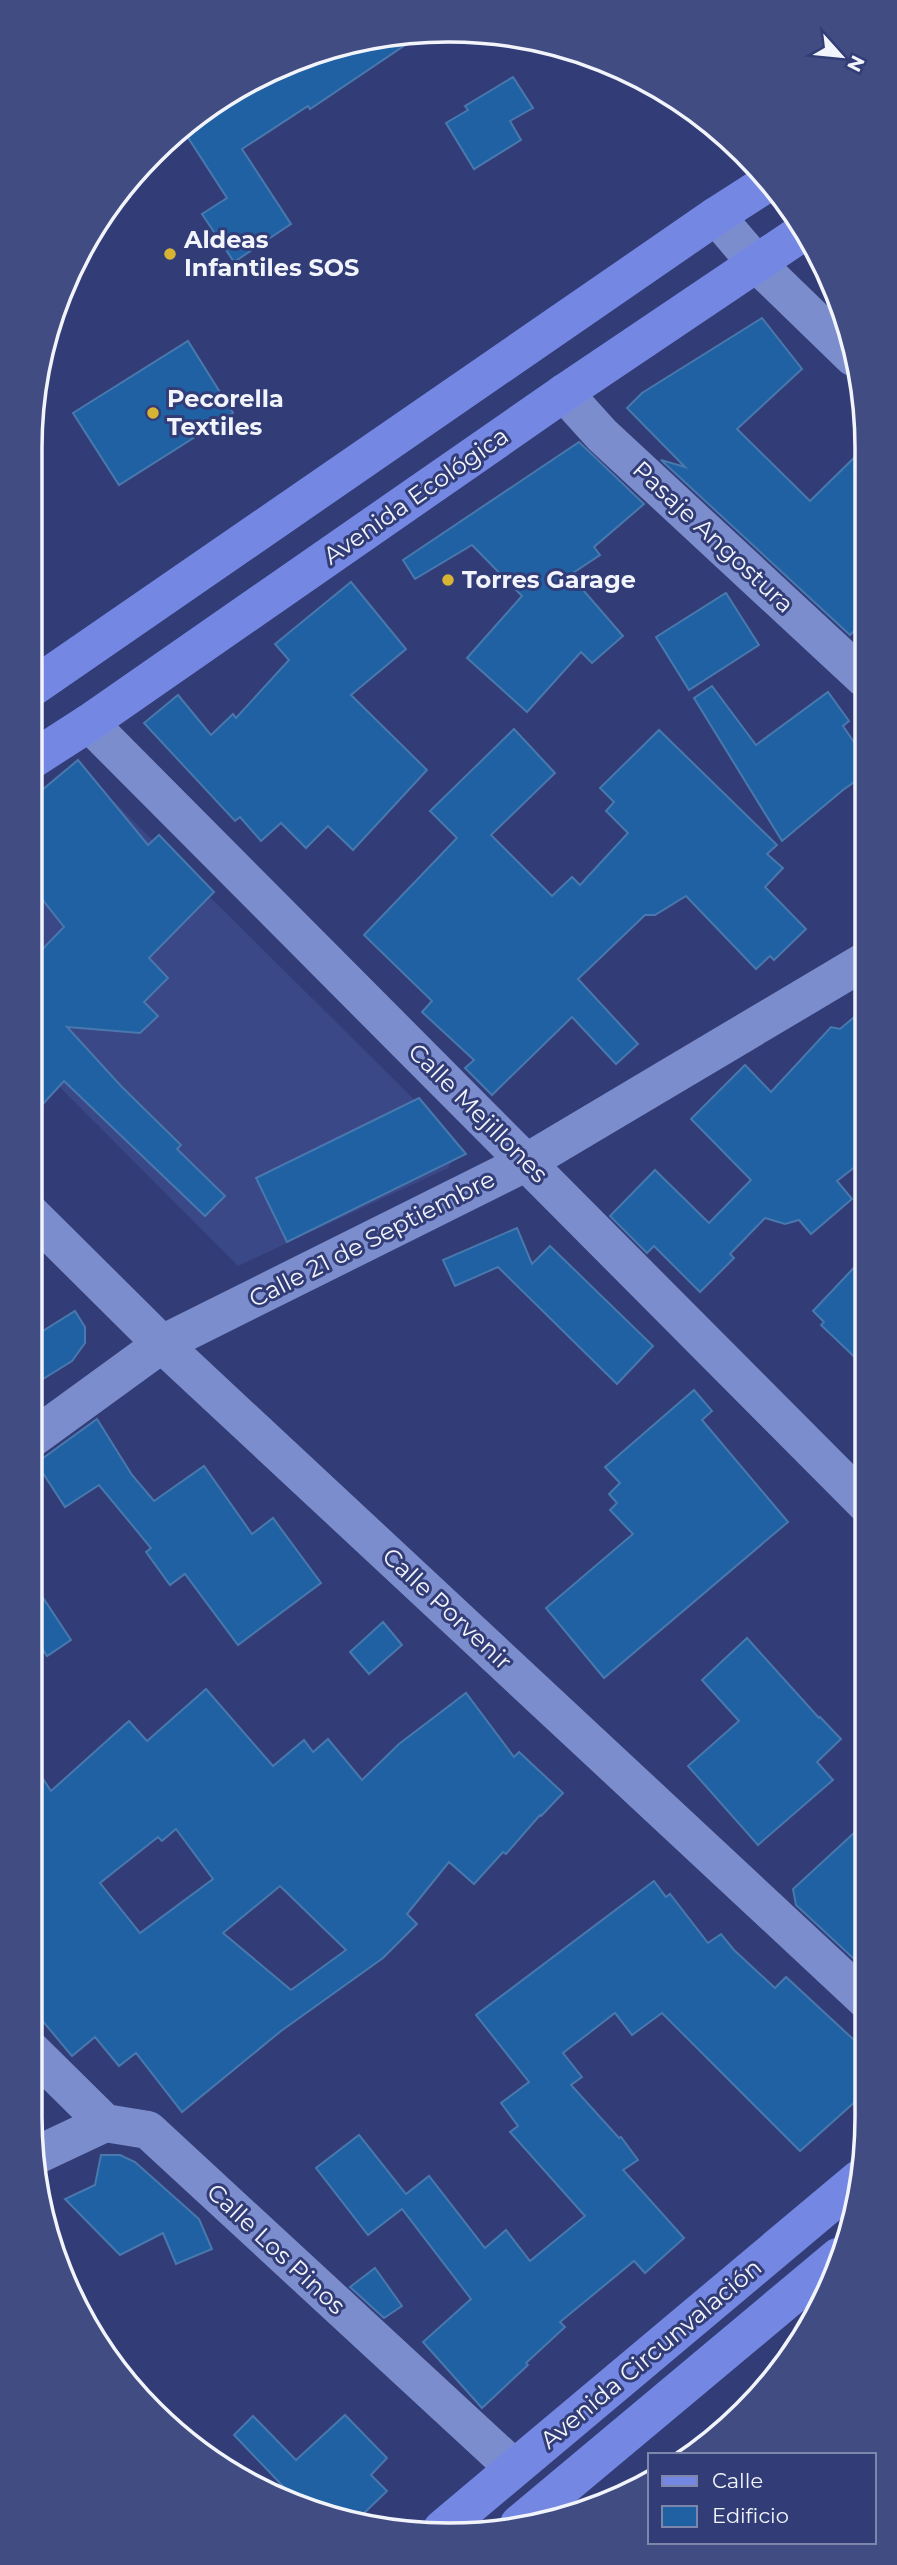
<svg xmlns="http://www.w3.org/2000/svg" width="897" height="2565" font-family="Montserrat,sans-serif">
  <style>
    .built { fill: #3b4887 }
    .building { fill: #2061a3; stroke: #4878ad; stroke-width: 2; fill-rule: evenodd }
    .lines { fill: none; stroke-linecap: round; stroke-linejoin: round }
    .minor { stroke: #7c8dce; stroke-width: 38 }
    .major { stroke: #7488e3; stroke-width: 38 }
    .poi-dot { fill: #d8b434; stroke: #323d77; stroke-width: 2.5 }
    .labels { text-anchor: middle; stroke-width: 6; stroke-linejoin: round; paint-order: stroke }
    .poi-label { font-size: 24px; font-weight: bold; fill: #f2f4fb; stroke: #323d77; text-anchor: start }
    .street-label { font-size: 24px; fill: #f2f4fb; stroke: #323d77 }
    .rim { fill: none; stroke: #f2f4fb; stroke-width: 3.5 }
  </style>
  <rect width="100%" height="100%" fill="#323d77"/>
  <path class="built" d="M70,779L99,787L456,1141V1154L448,1168L238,1266L30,1057V806Z"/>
  <g class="building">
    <path d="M393,33L420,35L310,109L308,106L242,149L291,224L234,262L202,214L227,198L185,133L239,86Z"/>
    <path d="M513,77L533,108L510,121L521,140L474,169L446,123L468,110L465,106Z"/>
    <path d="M762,318L802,369L737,429L810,501L864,448V621L850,635L661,460L685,467L627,408L642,393Z"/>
    <path d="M188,341L233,413L119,485L73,413Z"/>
    <path d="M579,442L644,504L594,547L600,555L570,575L623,636L592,663L581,652L527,712L467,658L522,596L472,545L415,579L403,560Z"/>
    <path d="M351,582L406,649L351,695L427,770L353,850L328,826L306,848L281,823L261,841L240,817L235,821L144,723L178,695L211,735L233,714L236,718L289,660L275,644Z"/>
    <path d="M726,593L759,645L689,690L656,637Z"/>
    <path d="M712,686L756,745L828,692L849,721L843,726L864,757V775L843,790L782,841L694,698Z"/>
    <path d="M514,729L555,773L491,835L552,896L572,877L580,885L628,833L606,811L614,802L600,788L659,730L777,845L767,854L783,868L765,887L806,929L774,960L770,956L756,969L686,896L655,915H645L578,979L638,1044L616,1064L572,1017L492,1095L465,1068L474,1060L422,1012L432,1001L364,935L457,838L430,811Z"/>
    <path d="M78,760L148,845L159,835L214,892L149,958L168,978L144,1002L158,1016L140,1033L67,1027L121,1086L181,1145L177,1149L225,1196L205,1216L64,1081L30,1118V962L64,927L30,884V800Z"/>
    <path d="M865,1008V1159L837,1181L852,1199L811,1234L799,1220L785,1224L765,1218L730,1254L734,1258L700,1292L654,1246L647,1253L610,1216L655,1170L709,1223L751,1180L691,1119L745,1065L771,1092L831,1027L840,1029Z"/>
    <path d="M419,1098L466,1154L287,1242L256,1178Z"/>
    <path d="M517,1228L532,1264L550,1246L653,1346L617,1384L498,1267L455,1286L443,1260Z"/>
    <path d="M865,1256L866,1368L821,1325L824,1322L813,1311Z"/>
    <path d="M75,1311L85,1327V1343L72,1361L30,1387V1339Z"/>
    <path d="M694,1390L712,1411L702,1420L788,1522L604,1678L546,1608L633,1534L610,1510L617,1503L609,1494L620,1483L605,1467Z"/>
    <path d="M97,1419L132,1475L154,1501L204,1466L252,1534L273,1518L321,1583L238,1645L185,1574L170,1585L146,1552L151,1548L99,1485L65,1507L35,1461L43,1458Z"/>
    <path d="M30,1578L71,1640L47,1656L30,1630Z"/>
    <path d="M383,1622L402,1645L369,1674L350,1652Z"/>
    <path d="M747,1638L819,1718L820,1717L841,1739L817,1762L833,1780L758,1845L688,1766L739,1721L702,1680Z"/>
    <path d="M206,1689L273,1766L304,1740L313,1752L328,1739L362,1780L399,1744L466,1693L514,1757L519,1752L563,1793L541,1816L540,1815L506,1854L503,1852L474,1884L449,1862L407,1914L417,1924L383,1958L281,2031L182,2112L136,2053L119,2066L95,2037L72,2056L30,2006V1759L51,1791L129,1721L147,1741ZM176,1829L213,1879L140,1933L100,1883L158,1837L162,1841ZM280,1886L346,1950L291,1990L223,1933Z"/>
    <path d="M867,1821V1971L796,1905L793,1889Z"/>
    <path d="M654,1881L666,1897L670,1894L708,1943L721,1934L734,1950L775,1988L786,1977L867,2052V2091L800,2151L662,2013L632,2035L615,2013L563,2053L582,2077L571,2085L619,2138L621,2137L638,2160L623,2170L684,2238L645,2273L634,2261L560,2322L565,2327L526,2363L528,2365L482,2408L423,2342L471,2299L402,2209L368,2235L316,2168L359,2135L406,2194L429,2176L485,2248L506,2230L530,2261L585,2216L510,2132L518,2126L501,2103L529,2082L476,2015Z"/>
    <path d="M101,2155H120L135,2162L199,2219L212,2249L176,2264L163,2233L120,2255L65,2199L95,2185Z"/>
    <path d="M375,2268L402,2306L384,2318L350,2287Z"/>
    <path d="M345,2415L387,2458L371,2475L387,2491L357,2520L299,2503L234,2435L253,2416L296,2460Z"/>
  </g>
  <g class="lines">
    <g class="minor">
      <path d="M716,216L756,263L853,357"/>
      <path d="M564,393L602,435L864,678"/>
      <path d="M89,723L866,1504"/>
      <path d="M30,1213L162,1344L867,2001"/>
      <path d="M30,1440L162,1344L527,1162L865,961"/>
      <path d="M30,2049L105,2123L148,2130L514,2468"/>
      <path d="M37,2155L105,2123"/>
    </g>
    <g class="major">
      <path d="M30,689L716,216L769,182"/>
      <path d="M30,761L89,723L564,393L803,232"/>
      <path d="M519,2524L838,2257"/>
      <path d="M442,2529L859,2179"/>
    </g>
  </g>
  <g class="poi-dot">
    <circle cx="170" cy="254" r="7"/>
    <circle cx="153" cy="413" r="7"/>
    <circle cx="448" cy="580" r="7"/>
  </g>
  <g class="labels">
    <g class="poi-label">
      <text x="184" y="248">Aldeas<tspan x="184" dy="28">Infantiles SOS</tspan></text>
      <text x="167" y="407">Pecorella<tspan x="167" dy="28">Textiles</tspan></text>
      <text x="462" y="588">Torres Garage</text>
    </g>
    <g class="street-label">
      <text transform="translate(416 496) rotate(-35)" y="8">Avenida Ecológica</text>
      <text transform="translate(713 537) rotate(43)" y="8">Pasaje Angostura</text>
      <text transform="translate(478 1113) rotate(45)" y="8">Calle Mejillones</text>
      <text transform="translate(372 1239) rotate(-27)" y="8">Calle 21 de Septiembre</text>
      <text transform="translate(447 1609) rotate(43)" y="8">Calle Porvenir</text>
      <text transform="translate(276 2249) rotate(43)" y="8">Calle Los Pinos</text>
      <text transform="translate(651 2354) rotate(-40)" y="8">Avenida Circunvalación</text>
    </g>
  </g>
  <path d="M0 0H897V2565H0ZM448 42H449A406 406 0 0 1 855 448V2117A406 406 0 0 1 449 2523H448A406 406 0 0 1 42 2117V448A406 406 0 0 1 448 42Z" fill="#414c82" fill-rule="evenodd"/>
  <path class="rim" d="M448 42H449A406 406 0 0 1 855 448V2117A406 406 0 0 1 449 2523H448A406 406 0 0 1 42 2117V448A406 406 0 0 1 448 42Z"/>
  <rect x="648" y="2453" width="228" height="91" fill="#323d77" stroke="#7f86ac" stroke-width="2"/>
  <rect x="662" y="2476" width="35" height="10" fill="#7488e3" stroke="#7f86ac" stroke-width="2"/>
  <text x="712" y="2488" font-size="21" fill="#f2f4fb">Calle</text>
  <rect x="662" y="2506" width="35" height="21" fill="#2061a3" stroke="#7f86ac" stroke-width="2"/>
  <text x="712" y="2523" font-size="21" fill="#f2f4fb">Edificio</text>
  <g transform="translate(841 56) rotate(117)" stroke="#323d77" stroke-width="5" paint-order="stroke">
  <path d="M0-5L12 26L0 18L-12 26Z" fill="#f2f4fb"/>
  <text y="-10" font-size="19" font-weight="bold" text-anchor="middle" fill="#f2f4fb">N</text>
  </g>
</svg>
